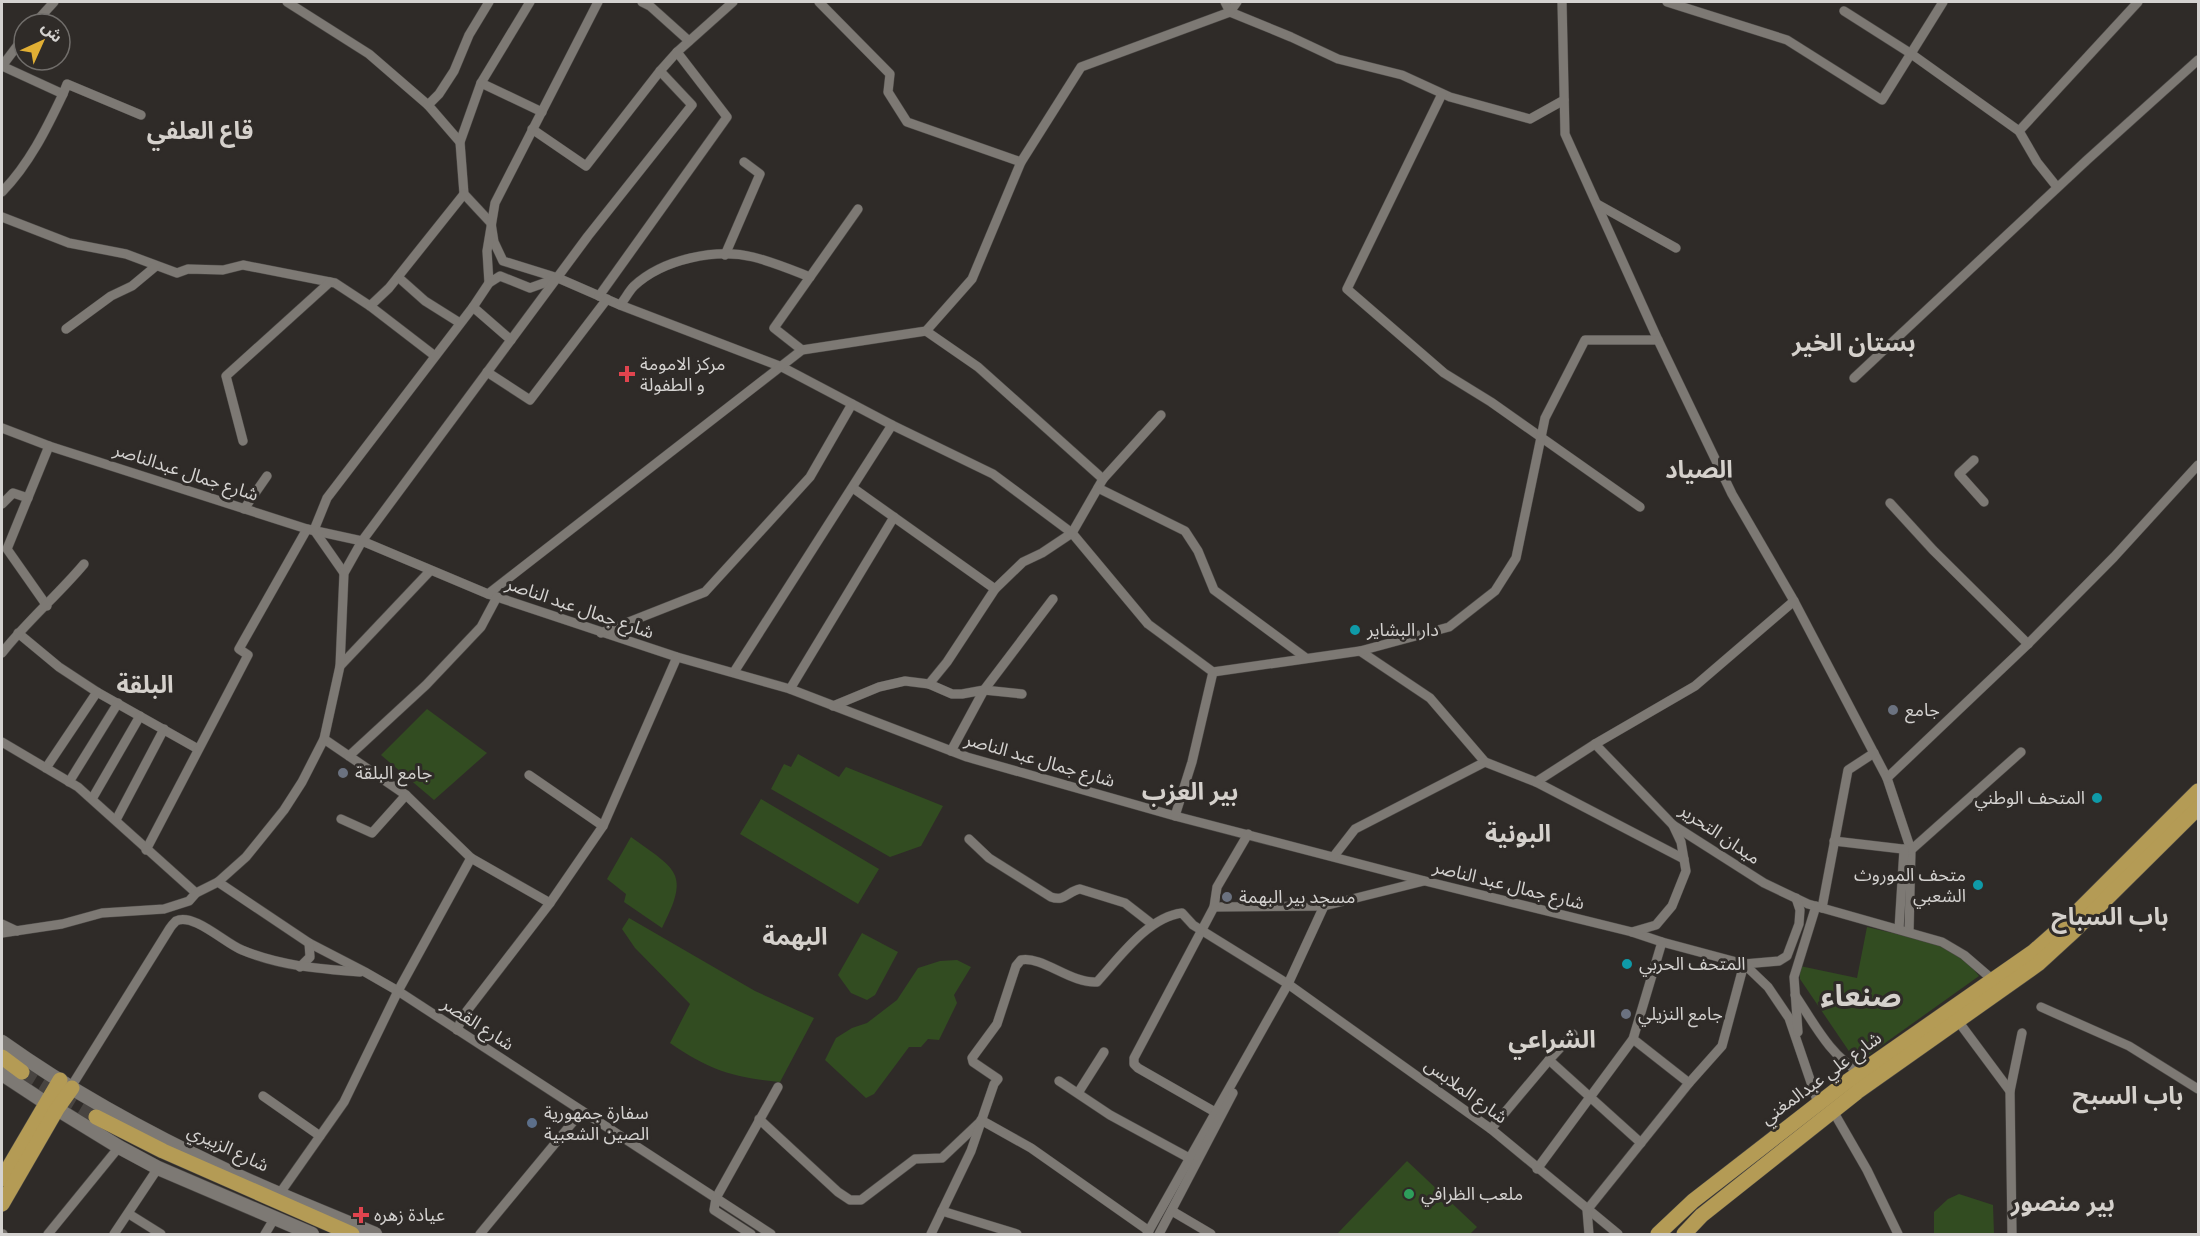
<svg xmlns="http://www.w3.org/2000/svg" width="2200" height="1236" font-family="Overpass,'Noto Sans Arabic',sans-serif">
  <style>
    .green { fill: #324c21 }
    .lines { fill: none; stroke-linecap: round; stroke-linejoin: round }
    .primary-tunnel { stroke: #484441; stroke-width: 15; stroke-dasharray: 15 8; stroke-linecap: butt }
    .street-casing { stroke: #4c4946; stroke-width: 10 }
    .secondary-casing { stroke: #4c4946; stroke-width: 15 }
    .primary-casing { stroke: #4c4946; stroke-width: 16 }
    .street { stroke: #7d7974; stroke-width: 9 }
    .secondary { stroke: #7d7974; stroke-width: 14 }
    .primary { stroke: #b49b55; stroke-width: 15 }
    .health-dot { fill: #e0444e; stroke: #2f2b28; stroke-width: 2 }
    .culture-dot { fill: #0f9aa8; stroke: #2f2b28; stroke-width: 2 }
    .worship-dot { fill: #6b7280; stroke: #2f2b28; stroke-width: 2 }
    .service-dot { fill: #5c6f8a; stroke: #2f2b28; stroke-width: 2 }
    .leisure-dot { fill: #2e9e5b; stroke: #2f2b28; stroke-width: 2 }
    .labels { text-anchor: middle; stroke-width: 6; stroke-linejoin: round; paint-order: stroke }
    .poi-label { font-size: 18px; fill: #d4d2d0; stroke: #2f2b28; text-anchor: start }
    .street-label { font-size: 18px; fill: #d4d2d0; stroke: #2f2b28 }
    .district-label { font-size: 24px; font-weight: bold; fill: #d5d1cc; stroke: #2f2b28 }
    .town-label { font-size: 30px; font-weight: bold; fill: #d5d1cc; stroke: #2f2b28 }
  </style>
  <rect width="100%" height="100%" fill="#2f2b28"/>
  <g class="green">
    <path d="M427,709L487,753L434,800L381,755Z"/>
    <path d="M798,754L839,777L846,767L943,806L921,846L890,857L771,789L784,764L791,767Z"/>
    <path d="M761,799L879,869L858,904L740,834Z"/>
    <path d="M631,837C676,870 691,872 662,928L624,902L626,894L607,879Z"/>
    <path d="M629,918L755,991L814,1018L780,1082C732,1077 711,1071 670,1043L690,1004L635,948L622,929Z"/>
    <path d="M1867,927L1939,944L1963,957L1979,976L1857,1063L1800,979V966L1857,978Z"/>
    <path d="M862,933L898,952L875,995L867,1000L851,993L838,975Z"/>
    <path d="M957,960L971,967L954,995L957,1003L939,1040L928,1039L921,1047H909L874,1094L866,1098L825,1060L836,1038L852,1028L867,1023L897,1000L918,968L940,961Z"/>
    <path d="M1407,1161L1477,1227L1470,1234H1337Z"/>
    <path d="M1959,1194L1993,1205L1994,1234H1934V1212L1948,1199Z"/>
  </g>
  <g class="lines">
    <path class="primary-tunnel" d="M22,1072L96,1117"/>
    <defs>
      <g id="street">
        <path d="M287,2L369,54L428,105L460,142"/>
        <path d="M530,2L481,83L460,142L464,194L491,223L494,242L503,261L558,278L620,305L782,367L892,425L993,474L1072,533L1148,624L1213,672L1360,651L1430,698L1485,762L1536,782L1684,859"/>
        <path d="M642,2L650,6L689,41"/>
        <path d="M819,2L890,74L888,92L907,122L1021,162"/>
        <path d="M1225,2L1230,12L1291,37L1338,59L1402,75L1450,97L1530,119L1564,100"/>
        <path d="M1562,2L1565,134L1658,340L1732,494L1794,601L1887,778L1911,850L1909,932"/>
        <path d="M1667,2L1787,40L1882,100L1943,2"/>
        <path d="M1844,11L1910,53L2019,131L2037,162L2057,187"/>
        <path d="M34,24L54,2"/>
        <path d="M2,66L63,94L67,84L141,115"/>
        <path d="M2,66L24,37"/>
        <path d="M481,83L542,112"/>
        <path d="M1442,94L1347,289L1444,373L1491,402L1640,507"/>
        <path d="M428,105L439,94L454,71L469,35L489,2"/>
        <path d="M532,129L586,166L660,71L677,52L733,2"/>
        <path d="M2019,131L2138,2"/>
        <path d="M2,192C29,164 46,130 63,94"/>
        <path d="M1597,204L1676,248"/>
        <path d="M2,217L69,243L126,254L177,273L188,269L223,270L243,265L335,283L370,306L435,356"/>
        <path d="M725,255L760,174L744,162"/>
        <path d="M398,277L425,301L460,323"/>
        <path d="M489,283L487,251L495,203L598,2"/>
        <path d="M599,296L727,117L677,52"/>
        <path d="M620,305C625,299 629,291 634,286C663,259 716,248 753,257C773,262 792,270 810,277"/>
        <path d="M370,306L389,288L464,194"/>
        <path d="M473,307L511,340"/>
        <path d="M66,329L111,296L132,286L156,266"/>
        <path d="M802,350L774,328L858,209"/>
        <path d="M487,372L530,400L607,299"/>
        <path d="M1854,378L2087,160L2198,60"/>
        <path d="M2,428L49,446L307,529L362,541L488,594L677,657L790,689L967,757L1175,816L1425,881L1632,932L1662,942L1744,964L1768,987L1789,1018L1818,1103"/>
        <path d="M243,441L226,376L330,282"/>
        <path d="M1974,460L1959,474L1984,502"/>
        <path d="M1103,479L1161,415"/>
        <path d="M853,488L995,589"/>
        <path d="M1098,488L1185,531L1198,551L1214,590L1306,658"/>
        <path d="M1890,503L1933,550L2028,644"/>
        <path d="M2,504L13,493L28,498"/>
        <path d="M244,509L267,476"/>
        <path d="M314,530L327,498L473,307L489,283L500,276L530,288L558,278"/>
        <path d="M314,530L344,573"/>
        <path d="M488,594L802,350L926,331L972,279L1021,162L1081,67L1230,12L1237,2"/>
        <path d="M47,606L7,549L49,446"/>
        <path d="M18,633L59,667L97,692L198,749"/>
        <path d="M601,633L705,592L810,477L852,404"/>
        <path d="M1360,651L1449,627L1495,591L1516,558L1545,418L1585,340H1658"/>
        <path d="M2,653C27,621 58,595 84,564"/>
        <path d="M340,666L430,571"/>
        <path d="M734,672L892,425"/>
        <path d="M929,684L952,694H962L984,690L1022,694"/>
        <path d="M790,689L894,517"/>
        <path d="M833,706L879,687L905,681L929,684L947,662L995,589L1023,562L1042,553L1072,533L1103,479L978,367L926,331"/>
        <path d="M324,739L406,795L471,858L550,903"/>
        <path d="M2,742L78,787L196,893"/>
        <path d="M1595,744L1673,825L1764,883L1808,904L1942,942L1964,955L1993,980"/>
        <path d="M951,751L984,690L1053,599"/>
        <path d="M349,756L426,685L481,627L497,597"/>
        <path d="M46,768L97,692"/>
        <path d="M529,775L603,826"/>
        <path d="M1887,778L2028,644L2114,557L2198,465"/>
        <path d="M69,782L118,703"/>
        <path d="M1536,782L1595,744L1695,686L1794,601"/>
        <path d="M92,799L140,716"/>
        <path d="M1175,816L1192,762L1213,672"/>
        <path d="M341,819L372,833L406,795"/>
        <path d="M116,820L164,729"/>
        <path d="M969,839L989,858L1051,897C1065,902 1068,891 1080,889L1125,903L1152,924"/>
        <path d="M1834,841L1911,850L2021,752"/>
        <path d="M146,850L248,655L239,649L307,529"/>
        <path d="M1334,856L1355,829L1485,762"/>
        <path d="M218,882L309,943L365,972L398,991L771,1234"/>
        <path d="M1214,907L1324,906L1424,881"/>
        <path d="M1822,908L1848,770L1874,753"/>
        <path d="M2,924L17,931"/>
        <path d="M1899,929L1904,849"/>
        <path d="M1632,932L1656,925L1672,906L1686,871L1681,842L1673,825"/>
        <path d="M2,933L62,924L102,913L164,909L189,901L196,893L218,882L246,857L284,810L302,782L324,739L340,666L344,573L362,541L588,236L692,105L660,71"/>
        <path d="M300,967L310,957L309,943"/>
        <path d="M1795,995C1814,1023 1830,1056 1860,1072"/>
        <path d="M2041,1007L2129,1046L2198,1089"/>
        <path d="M1958,1021L2010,1091"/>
        <path d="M457,1030L463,1016L550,903L603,826L677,657"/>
        <path d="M1798,1032L1794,977L1816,906"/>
        <path d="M1633,1039L1689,1083"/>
        <path d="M1549,1060L1641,1143"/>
        <path d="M1059,1081L1110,1115L1191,1159"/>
        <path d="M71,1087L170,928C172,925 174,923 176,921C193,912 226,944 242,950C280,966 320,969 360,972"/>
        <path d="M1078,1093L1104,1052"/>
        <path d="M263,1096L320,1136"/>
        <path d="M1833,1111L1867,1170L1898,1234"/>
        <path d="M1215,1112L1138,1068L1134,1064V1058L1214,907L1217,887L1248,834"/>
        <path d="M759,1119L838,1192L850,1200H861L915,1159L942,1158L980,1122"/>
        <path d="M981,1120L1031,1148L1149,1231"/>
        <path d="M1491,1129L1549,1060L1573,1034"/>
        <path d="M1537,1169L1633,1039L1662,942"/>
        <path d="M280,1193L344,1102L398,991L471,858"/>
        <path d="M942,1211L1017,1234"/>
        <path d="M1172,1211L1211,1234"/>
        <path d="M129,1214L161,1234"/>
        <path d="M2,1234H3"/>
        <path d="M48,1234L119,1147"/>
        <path d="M114,1234L158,1168"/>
        <path d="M265,1234L274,1219"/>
        <path d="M480,1234L582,1111"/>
        <path d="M751,1234L714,1210L716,1198L778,1087"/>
        <path d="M931,1234L971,1151L994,1084L998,1079L973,1062L972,1058L997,1024L1016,966L1021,960C1043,956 1071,984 1097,982C1119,958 1148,917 1182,913L1193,925L1288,984L1491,1129L1618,1234"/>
        <path d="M1147,1234L1288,984L1324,906"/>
        <path d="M1159,1234L1233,1093"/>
        <path d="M1589,1234L1587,1210L1689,1083L1722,1046L1744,964L1779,961L1787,956L1799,924L1800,910L1796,898"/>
        <path d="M2012,1234L2010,1091L2022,1033"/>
      </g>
      <g id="secondary">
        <path d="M2,1042C72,1092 149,1134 228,1171C276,1194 326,1213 375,1234"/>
        <path d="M2,1074L46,1103L56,1102"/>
        <path d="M57,1109L119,1147L158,1168L312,1234"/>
      </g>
      <g id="primary">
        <path d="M2,1057L22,1072"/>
        <path d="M96,1117L163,1151L352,1234"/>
        <path d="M2,1179L60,1080"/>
        <path d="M2,1204L57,1109L72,1088"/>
        <path d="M1658,1234L1693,1201L1845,1083L2033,952L2067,922L2198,791"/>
        <path d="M1684,1234L1702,1215L1857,1092L2038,964L2074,931L2198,808"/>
      </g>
    </defs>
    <use href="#street" class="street-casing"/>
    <use href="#secondary" class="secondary-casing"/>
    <use href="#primary" class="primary-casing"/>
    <use href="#street" class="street"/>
    <use href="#secondary" class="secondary"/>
    <use href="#primary" class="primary"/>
  </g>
  <g class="health-dot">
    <path d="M624 365h6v6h6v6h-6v6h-6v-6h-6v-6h6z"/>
    <path d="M358 1206h6v6h6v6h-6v6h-6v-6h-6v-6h6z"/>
  </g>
  <g class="culture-dot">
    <circle cx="1355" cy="630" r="6"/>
    <circle cx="2097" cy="798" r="6"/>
    <circle cx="1978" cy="885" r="6"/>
    <circle cx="1627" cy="964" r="6"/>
  </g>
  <g class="worship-dot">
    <circle cx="1893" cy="710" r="6"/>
    <circle cx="343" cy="773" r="6"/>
    <circle cx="1227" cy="897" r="6"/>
    <circle cx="1626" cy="1014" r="6"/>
  </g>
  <circle class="service-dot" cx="532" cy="1123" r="6"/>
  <circle class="leisure-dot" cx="1409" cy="1194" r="6"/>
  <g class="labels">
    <g class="poi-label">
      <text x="640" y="370">مركز الامومة<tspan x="640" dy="21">و الطفولة</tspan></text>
      <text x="1367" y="636">دار البشاير</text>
      <text x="1905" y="716">جامع</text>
      <text x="355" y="779">جامع البلقة</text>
      <text x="2085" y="804" text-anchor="end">المتحف الوطني</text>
      <text x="1966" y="881" text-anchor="end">متحف الموروث<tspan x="1966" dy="21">الشعبي</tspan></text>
      <text x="1239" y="903">مسجد بير البهمة</text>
      <text x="1639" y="970">المتحف الحربي</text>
      <text x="1638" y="1020">جامع النزيلي</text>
      <text x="544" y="1119">سفارة جمهورية<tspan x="544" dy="21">الصين الشعبية</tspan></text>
      <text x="1421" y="1200">ملعب الظرافي</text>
      <text x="374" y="1221">عيادة زهره</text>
    </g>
    <g class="street-label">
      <text transform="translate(186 472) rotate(18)" y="6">شارع جمال عبدالناصر</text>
      <text transform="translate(580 608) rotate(19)" y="6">شارع جمال عبد الناصر</text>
      <text transform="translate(1040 760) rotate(16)" y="6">شارع جمال عبد الناصر</text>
      <text transform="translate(1720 834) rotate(34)" y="6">ميدان التحرير</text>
      <text transform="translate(1509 885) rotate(14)" y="6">شارع جمال عبد الناصر</text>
      <text transform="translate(478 1024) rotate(33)" y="6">شارع القصر</text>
      <text transform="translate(1821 1078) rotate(-36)" y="6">شارع علي عبدالمغني</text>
      <text transform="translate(1466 1091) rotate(36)" y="6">شارع الملابس</text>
      <text transform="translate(228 1148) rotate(25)" y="6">شارع الزبيري</text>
    </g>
    <g class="district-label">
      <text x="200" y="139">قاع العلفي</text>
      <text x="1854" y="351">بستان الخير</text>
      <text x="1699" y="478">الصياد</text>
      <text x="145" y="693">البلقة</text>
      <text x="1190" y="800">بير العزب</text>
      <text x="1518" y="842">البونية</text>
      <text x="2110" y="925">باب السباح</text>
      <text x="795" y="945">البهمة</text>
      <text x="1552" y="1048">الشراعي</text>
      <text x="2128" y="1104">باب السبح</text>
      <text x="2063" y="1211">بير منصور</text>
    </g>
    <g class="town-label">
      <text x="1861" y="1006">صنعاء</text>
    </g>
  </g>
  <rect width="2200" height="1236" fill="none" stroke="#d4d2d0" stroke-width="6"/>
  <g transform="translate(42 42) rotate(45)"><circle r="28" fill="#2f2b28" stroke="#716e6b" stroke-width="1.5"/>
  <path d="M0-4.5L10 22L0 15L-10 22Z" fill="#e1af34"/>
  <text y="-9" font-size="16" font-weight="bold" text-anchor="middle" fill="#d4d2d0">ش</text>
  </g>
</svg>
